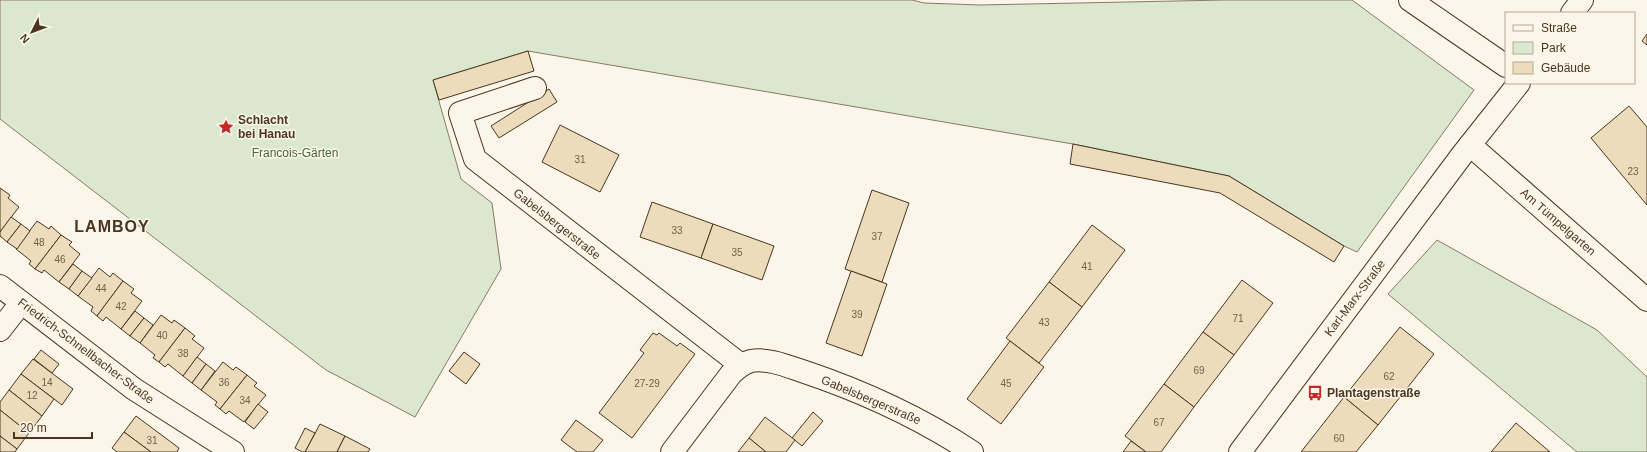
<svg xmlns="http://www.w3.org/2000/svg" width="1647" height="452" font-family="Helvetica,sans-serif">
  <style>
    .green { fill: #dce7d0; stroke: #887966 }
    .building { fill: #ecdcbc; stroke: #4a3520 }
    .lines { fill: none; stroke-linecap: round; stroke-linejoin: round }
    .minor-casing { stroke: #4a3520; stroke-width: 24 }
    .minor { stroke: #fbf6e9; stroke-width: 22 }
    .labels { text-anchor: middle; stroke-width: 3; stroke-linejoin: round; paint-order: stroke }
    .number-label { font-size: 10px; fill: #725f47 }
    .poi-label { font-size: 12px; font-weight: bold; fill: #4a3520; stroke: #fbf6e9; text-anchor: start }
    .park-label { font-size: 12px; fill: #436837; stroke: #fbf6e9 }
    .street-label { font-size: 12px; fill: #4a3520; stroke: #fbf6e9 }
    .district-label { font-size: 16px; font-weight: bold; letter-spacing: 1px; fill: #4a3520; stroke: #fbf6e9 }
  </style>
  <rect width="100%" height="100%" fill="#fbf6e9"/>
  <g class="green">
    <path d="M0,0H912L924,3L980,5L1224,0H1352L1474,90L1357,252L1344,246L1229,176L1073,144L528,51L433,80L461,179L492,203L501,269L415,417L326,370L0,119Z"/>
    <path d="M1437,240L1597,330L1647,377V452H1577L1388,294Z"/>
  </g>
  <g class="building">
    <path d="M1647,34V45L1642,41Z"/>
    <path d="M528,51L534,71L439,100L433,80Z"/>
    <path d="M549,89L557,102L499,138L491,126Z"/>
    <path d="M1629,106L1647,127V205L1591,138Z"/>
    <path d="M560,125L619,155L600,192L542,162Z"/>
    <path d="M1073,144L1229,176L1344,246L1334,262L1220,193L1070,164Z"/>
    <path d="M0,188L10,195L8,198L19,207L0,232Z"/>
    <path d="M872,190L909,203L882,282L845,269Z"/>
    <path d="M652,202L713,224L701,258L640,237Z"/>
    <path d="M11,217L21,224L7,242L0,236V232Z"/>
    <path d="M37,221L49,229L51,226L61,235L35,269L29,264L31,261L16,249Z"/>
    <path d="M21,224L30,231L17,249L7,242Z"/>
    <path d="M713,224L774,246L762,280L701,258Z"/>
    <path d="M1092,225L1125,250L1082,307L1049,282Z"/>
    <path d="M61,235L72,242L69,245L80,254L59,282L44,270L42,273L35,269Z"/>
    <path d="M73,264L82,271L69,289L59,282Z"/>
    <path d="M99,268L110,277L113,273L123,281L97,316L91,311L93,307L78,296Z"/>
    <path d="M82,271L92,278L78,296L69,289Z"/>
    <path d="M851,271L887,284L862,356L826,343Z"/>
    <path d="M1242,280L1273,303L1234,355L1203,332Z"/>
    <path d="M123,281L134,289L131,293L142,301L121,329L106,317L103,321L97,316Z"/>
    <path d="M1049,282L1082,307L1039,363L1006,338Z"/>
    <path d="M135,311L144,318L130,336L121,329Z"/>
    <path d="M161,315L172,323L174,320L185,328L159,362L153,358L155,355L140,343Z"/>
    <path d="M144,318L153,325L140,343L130,336Z"/>
    <path d="M1400,327L1434,354L1378,425L1344,397Z"/>
    <path d="M185,328L195,336L192,339L204,348L183,376L168,364L165,367L159,362Z"/>
    <path d="M1203,332L1234,355L1194,407L1164,384Z"/>
    <path d="M653,333L657,335L659,333L677,346L680,343L695,354L632,438L599,413L644,353L640,350Z"/>
    <path d="M1010,341L1044,367L1001,424L967,399Z"/>
    <path d="M41,350L59,364L52,373L34,359Z"/>
    <path d="M464,352L480,364L466,384L449,371Z"/>
    <path d="M197,357L206,364L192,383L183,376Z"/>
    <path d="M33,359L73,389L62,405L21,374Z"/>
    <path d="M223,362L233,370L236,367L247,375L220,409L215,405L217,402L201,390Z"/>
    <path d="M206,364L215,371L201,390L192,383Z"/>
    <path d="M21,374L54,399L42,416L9,390Z"/>
    <path d="M247,375L257,383L254,386L266,395L244,422L229,411L226,414L220,409Z"/>
    <path d="M1164,384L1194,407L1161,452H1146L1125,436Z"/>
    <path d="M9,390L42,416L29,433L0,410V402Z"/>
    <path d="M1344,397L1378,425L1356,452H1301Z"/>
    <path d="M258,404L268,412L254,429L245,422Z"/>
    <path d="M0,410L29,433L17,449L0,436Z"/>
    <path d="M813,412L823,421L802,446L792,438Z"/>
    <path d="M136,416L179,448L177,452H151L124,432Z"/>
    <path d="M765,417L795,440L786,452H766L749,438Z"/>
    <path d="M576,420L603,440L593,452H577L561,440Z"/>
    <path d="M1516,423L1550,452H1491Z"/>
    <path d="M320,424L345,436L337,452H305Z"/>
    <path d="M305,428L315,433L305,452H302L295,448Z"/>
    <path d="M124,432L151,452H117L112,448Z"/>
    <path d="M0,436L17,449L15,452H0Z"/>
    <path d="M345,436L370,449L368,452H337Z"/>
    <path d="M749,438L766,452H738Z"/>
    <path d="M1131,441L1146,452H1123Z"/>
  </g>
  <g class="lines">
    <defs>
      <g id="minor">
        <path d="M1410,0L1506,66"/>
        <path d="M1572,13L1582,0"/>
        <path d="M535,88L460,113L475,159L741,365"/>
        <path d="M1470,145L1647,300"/>
        <path d="M0,286L134,389L233,452"/>
        <path d="M0,330L21,303"/>
        <path d="M672,452L731,374C737,368 743,363 751,361C768,358 787,366 802,371C862,391 919,417 972,452"/>
        <path d="M1240,452L1462,155L1519,83"/>
      </g>
    </defs>
    <use href="#minor" class="minor-casing"/>
    <use href="#minor" class="minor"/>
  </g>
  <defs>
    <symbol id="sight-bare" viewBox="-9 -9 18 18"><path d="M0-6L1.8-2.2L6-1.7L2.9 1.2L3.7 5.4L0 3.3L-3.7 5.4L-2.9 1.2L-6-1.7L-1.8-2.2Z" fill="#c62828" stroke="#fbf6e9" stroke-width="2.5" paint-order="stroke"/></symbol>
    <symbol id="bus-bare" viewBox="-9 -9 18 18"><path d="M-5-6H5V4H4V6H2V4H-2V6H-4V4H-5ZM-3.5-4V0h7V-4ZM-3.5 1.2v1.5H-2V1.2ZM2 1.2v1.5H3.5V1.2Z" fill="#c62828" stroke="#fbf6e9" stroke-width="2.5" paint-order="stroke"/></symbol>
  </defs>
  <g fill-rule="evenodd">
    <use href="#sight-bare" x="215" y="116" width="22" height="22"/>
    <use href="#bus-bare" x="1304" y="382" width="22" height="22"/>
  </g>
  <g class="labels">
    <g class="number-label">
      <text x="580" y="163">31</text>
      <text x="1633" y="175">23</text>
      <text x="677" y="234">33</text>
      <text x="877" y="240">37</text>
      <text x="39" y="246">48</text>
      <text x="737" y="256">35</text>
      <text x="60" y="263">46</text>
      <text x="1087" y="270">41</text>
      <text x="101" y="292">44</text>
      <text x="121" y="310">42</text>
      <text x="857" y="318">39</text>
      <text x="1238" y="322">71</text>
      <text x="1044" y="326">43</text>
      <text x="162" y="339">40</text>
      <text x="183" y="357">38</text>
      <text x="1199" y="374">69</text>
      <text x="1389" y="380">62</text>
      <text x="47" y="386">14</text>
      <text x="224" y="386">36</text>
      <text x="647" y="387">27-29</text>
      <text x="1006" y="387">45</text>
      <text x="32" y="399">12</text>
      <text x="245" y="404">34</text>
      <text x="1159" y="426">67</text>
      <text x="1339" y="442">60</text>
      <text x="152" y="444">31</text>
    </g>
    <g class="poi-label">
      <text x="238" y="124">Schlacht<tspan x="238" dy="14">bei Hanau</tspan></text>
      <text x="1327" y="397">Plantagenstraße</text>
    </g>
    <g class="park-label">
      <text x="295" y="157">Francois-Gärten</text>
    </g>
    <g class="street-label">
      <text transform="translate(1558 222) rotate(41)" y="4">Am Tümpelgarten</text>
      <text transform="translate(557 224) rotate(38)" y="4">Gabelsbergerstraße</text>
      <text transform="translate(1355 298) rotate(-53)" y="4">Karl-Marx-Straße</text>
      <text transform="translate(86 351) rotate(37)" y="4">Friedrich-Schnellbacher-Straße</text>
      <text transform="translate(871 400) rotate(23)" y="4">Gabelsbergerstraße</text>
    </g>
    <g class="district-label">
      <text x="112" y="232">LAMBOY</text>
    </g>
  </g>
  <rect x="1505" y="12" width="130" height="72" fill="#fbf6e9" stroke="#b4a999"/>
  <rect x="1513" y="25" width="20" height="6" fill="#fbf6e9" stroke="#b4a999"/>
  <text x="1541" y="32" font-size="12" fill="#4a3520">Straße</text>
  <rect x="1513" y="42" width="20" height="12" fill="#dce7d0" stroke="#b4a999"/>
  <text x="1541" y="52" font-size="12" fill="#4a3520">Park</text>
  <rect x="1513" y="62" width="20" height="12" fill="#ecdcbc" stroke="#b4a999"/>
  <text x="1541" y="72" font-size="12" fill="#4a3520">Gebäude</text>
  <g transform="translate(32 32) rotate(228)" stroke="#fbf6e9" stroke-width="3" paint-order="stroke">
  <path d="M0-3L7 15L0 10L-7 15Z" fill="#4a3520"/>
  <text y="-6" font-size="11" font-weight="bold" text-anchor="middle" fill="#4a3520">N</text>
  </g>
  <path d="M14 432v6h78v-6" fill="none" stroke="#4a3520" stroke-width="2"/>
  <text x="20" y="432" font-size="12" fill="#4a3520" stroke="#fbf6e9" stroke-width="3" paint-order="stroke">20 m</text>
</svg>
